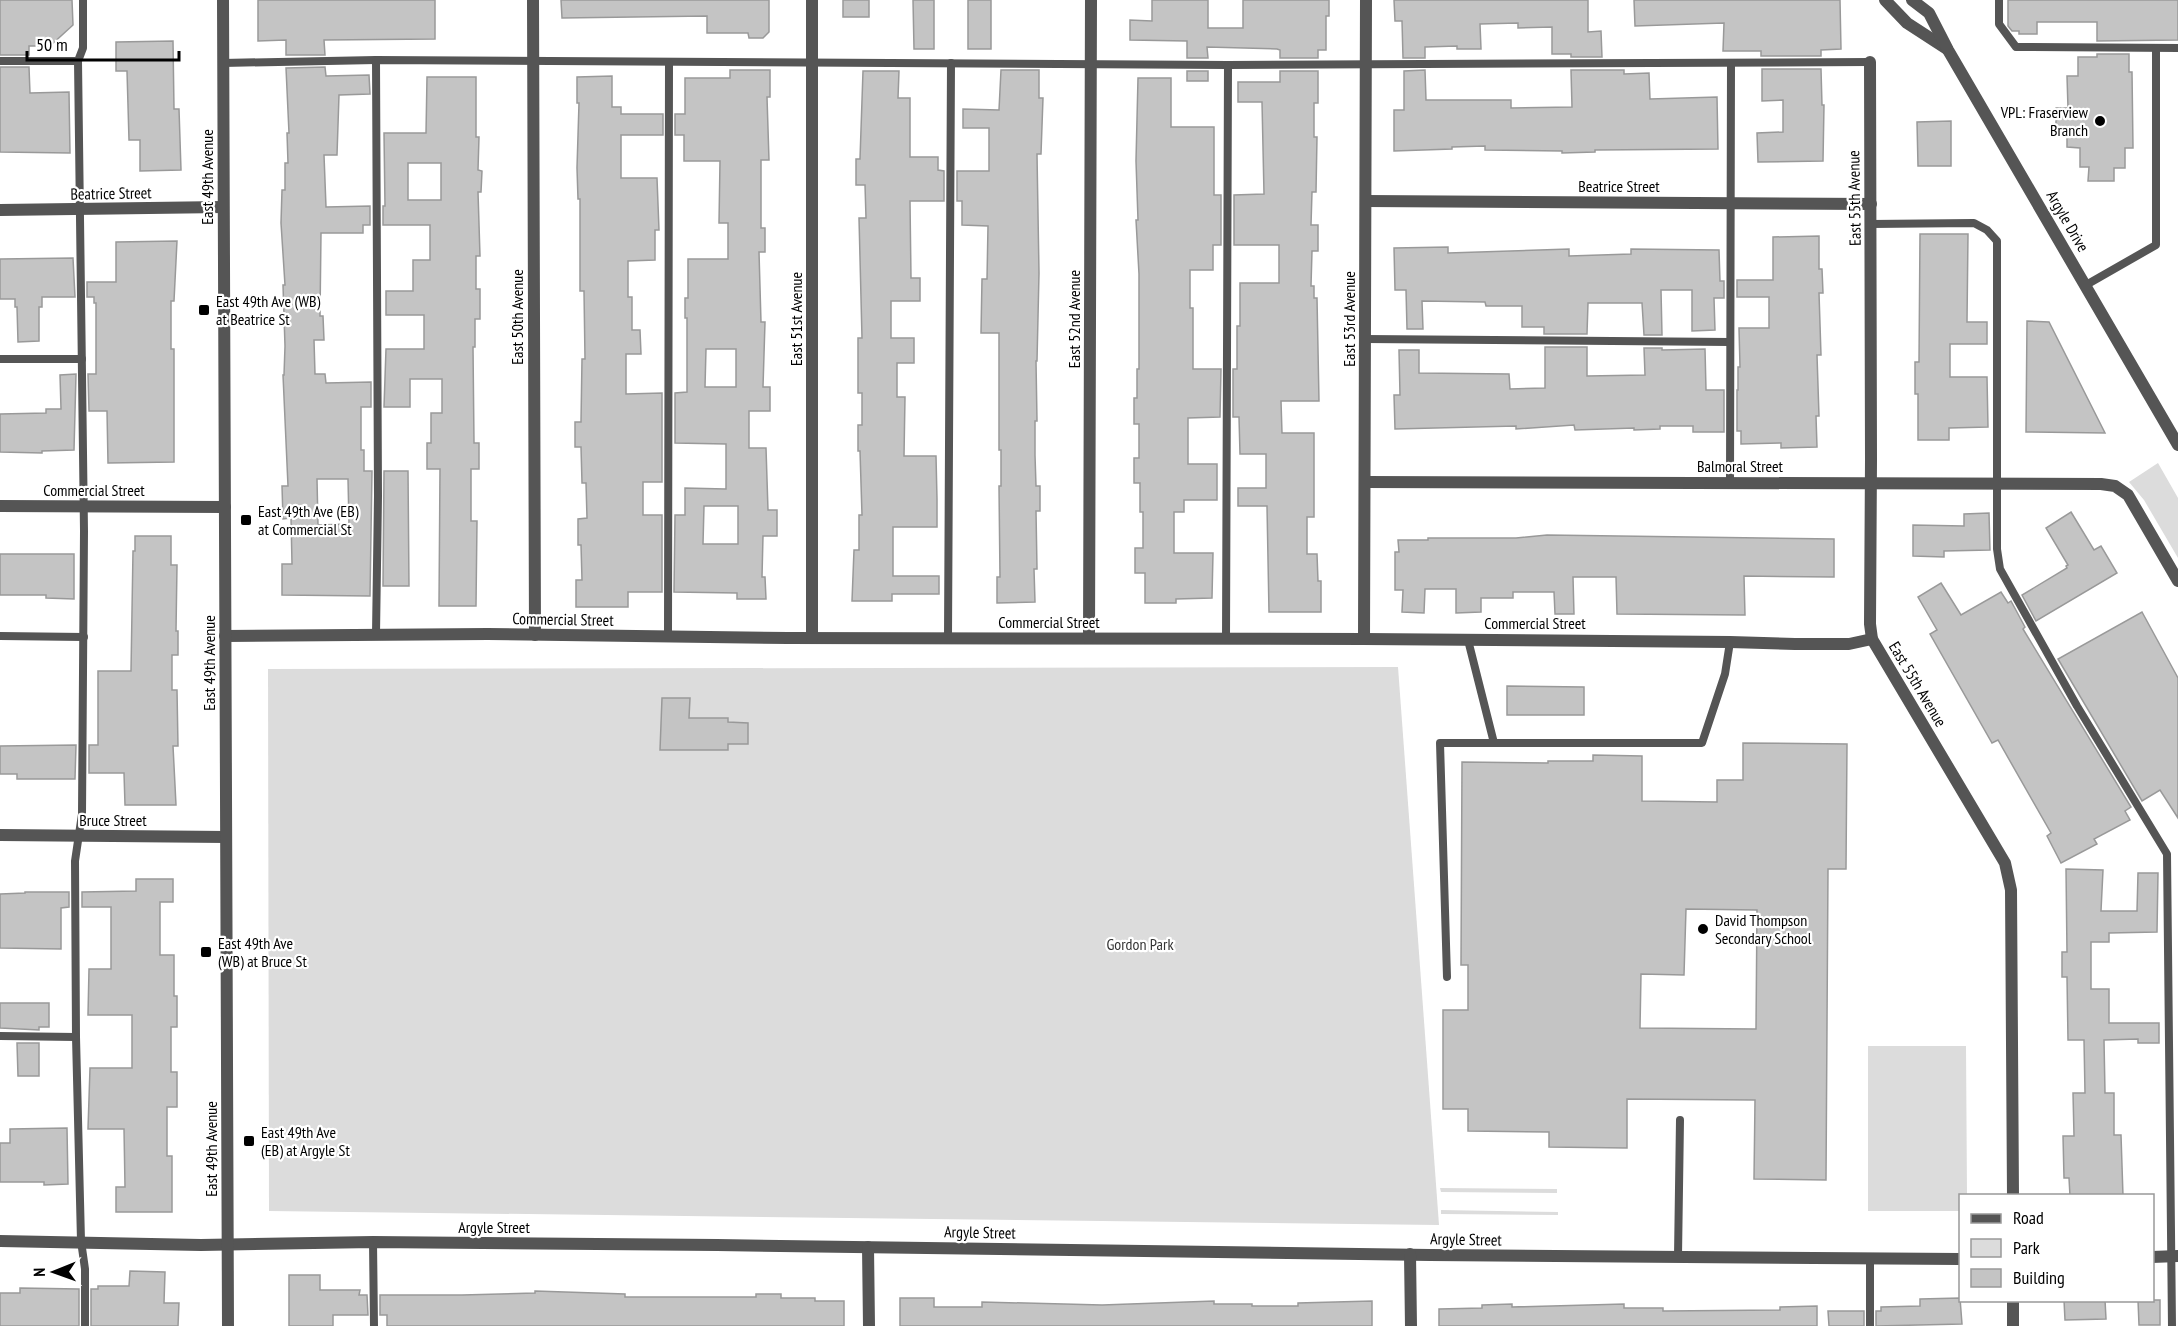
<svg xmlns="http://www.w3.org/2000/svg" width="2178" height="1326" font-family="'PT Sans Narrow',sans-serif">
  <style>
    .green { fill: #dcdcdc }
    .building { fill: #c4c4c4; stroke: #999; stroke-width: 1.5; fill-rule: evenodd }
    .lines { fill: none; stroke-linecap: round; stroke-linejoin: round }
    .service { stroke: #555; stroke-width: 8 }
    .minor { stroke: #555; stroke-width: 12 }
    .tertiary { stroke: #555; stroke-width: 12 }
    .poi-dot { fill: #000; stroke: #fff; stroke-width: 2 }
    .labels { text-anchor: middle; stroke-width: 4.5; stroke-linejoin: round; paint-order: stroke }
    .poi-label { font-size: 16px; fill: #000; stroke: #fff; text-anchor: start }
    .street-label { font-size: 16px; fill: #000; stroke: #fff }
    .park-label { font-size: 16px; fill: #333; stroke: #fff }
  </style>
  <rect width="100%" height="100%" fill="#fff"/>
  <g class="green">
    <path d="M2158,463L2178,498V558L2144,500L2129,482Z"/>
    <path d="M1398,667L1439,1225L269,1211L268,669Z"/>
    <path d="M1868,1046H1966L1967,1195L1960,1196V1211H1868Z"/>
    <path d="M1440,1188L1557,1189V1193L1441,1192Z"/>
    <path d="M1441,1210L1558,1212V1215L1441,1214Z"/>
  </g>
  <g class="building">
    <path d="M0,0H72L73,25L50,46H29V55H0Z"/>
    <path d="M258,0H435V39L324,40L325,55H286V40L258,41Z"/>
    <path d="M561,0H769V32L763,38H749L748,33H707V16L562,18Z"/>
    <rect x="843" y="0" width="26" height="17"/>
    <path d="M913,0H934V49H914Z"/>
    <rect x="968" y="0" width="23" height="49"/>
    <path d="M1152,0H1208V28H1243V0H1329V16H1326V50H1318V58H1280V50L1277,49L1207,47L1208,58H1187V41L1130,40V20L1152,21Z"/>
    <path d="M1394,0H1588V32L1601,31L1602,57H1571V54H1552V27L1518,28V23L1480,24L1481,49H1457V46L1425,47V58H1403L1402,21H1395Z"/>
    <path d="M1634,0H1840L1841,49L1821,50V56H1761V51H1723L1724,23L1635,26Z"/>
    <path d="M2008,0H2178V40L2097,41V22H2037V34H2019V31H2012L2008,26Z"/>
    <path d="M173,41L174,109H179L181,170L140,171V140H129L127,71H116V42Z"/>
    <path d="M2097,54H2129V72H2132L2133,148H2125V168H2114V181H2088L2089,167H2080V148L2067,147V128L2056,129V108H2068L2067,76H2078V57H2097Z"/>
    <path d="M0,67H29L30,93L69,92L70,153L0,152Z"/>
    <path d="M325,67L326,76L369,75L370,94L339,95L337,155H324L326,207L370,206V225H363V233H321L320,316H323L324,340H314L315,374H325L326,383L371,382V407H361V450H364V471H372L370,596L282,595V564H292L291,518L283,519L282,486H288L283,375H284L285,346L283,285H285L281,223L282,190H285V163H288L287,133H289L286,68ZM317,479H348L349,524L318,525Z"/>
    <path d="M1762,69H1821L1822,105H1824L1823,161L1758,162L1757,133L1783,132V100L1762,101Z"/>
    <path d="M730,70H770V97H767L769,160H761V228H765V252H759L761,322H765L763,387H770V411H749V448H766L768,510H777V536H763L762,577H765L766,599H737V593L674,592L675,515H685V488L726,489V444L675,443V393L687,392V318H685V298H688V259H728V223H719L720,161H684V135H675V114H685V78H730ZM706,349H736V387H705ZM704,506H738V544H703Z"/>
    <path d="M1001,70H1039V98H1043L1041,154H1037L1039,273L1037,361H1036L1037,421H1035V455L1036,486H1040V511H1036L1037,569H1034L1035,602L997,603V577H1000L999,486H1001V450H999V333H981L982,279H987L988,226L962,225V201H957V171H989V128H963V109L999,110Z"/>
    <path d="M1425,70L1426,100H1511V108L1572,107L1571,70H1624V74L1649,73L1650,99L1717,97L1718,149L1595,150V152L1562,153V151L1485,150V146L1452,147V149L1394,151V110H1404V71Z"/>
    <path d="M863,71H899L898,98H910V157H938V170L944,171V201H910L911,278H920V301H891V338H914V363H897V397H905L904,456H936L937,499V527H893V576H939V594H892V601H852L854,550H859V515H862L860,451H858V425H862V393H858V338H862L859,218H866L865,185H856V159H860Z"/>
    <rect x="1187" y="71" width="21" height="10"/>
    <path d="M1280,71H1318V103H1314V137H1317L1316,192H1312L1311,225H1318V251H1312L1311,286H1314V298H1317L1319,401H1281L1282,433H1314V517H1307V554H1317L1318,581H1321V612H1269L1267,506H1238V488H1266V454H1240L1239,417H1233V369H1237V326H1240V283H1279V245H1234V195L1264,194L1262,102H1238V82H1280Z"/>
    <path d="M612,76V107H621V114H663V135H621V178H657L659,230H655V260L628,261V297H632V330H640L641,354H626V394L662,393V482H643V515H662V592H628V607H576V580H582L581,545H578V519L587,518L586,483H582L581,447H575V422H581L582,359H585L584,291H580V199H578L577,168L579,103H577V77Z"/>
    <path d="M427,77H476V137H479L478,170L482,171L481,192H478L480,256H476V289H480V319H475V347H473L474,443H479V469H471V521H477L476,606H439L440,469H427V443H431V413H442V379H410V407H384L386,349H424V315H386V291H413V260H430V225H383V206H385L384,133H426ZM408,163H441V200H408Z"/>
    <path d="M1138,78H1171V127H1214V195H1221V245H1213V270H1190V308H1193V369H1221L1220,417L1188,418V464H1217V500H1184V512H1174V553H1213L1212,598L1176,599V603H1145V573H1135V548H1143V512H1140V483H1134V458H1139V424H1134V398H1137V369H1139V274L1136,220H1138L1136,161Z"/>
    <path d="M1951,121V166H1918L1917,122Z"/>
    <path d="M1920,234H1968L1967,322H1987V344H1950V377H1987L1988,427L1949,428V440H1918V394H1915V362H1919Z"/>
    <path d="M1819,236V269H1822L1823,293H1819L1821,355H1817L1819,416H1816L1817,447L1781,448V443L1741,444V431H1737V390H1738V367H1740L1739,328H1769V297H1737V280H1773V237Z"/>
    <path d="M177,241L174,301H171V349H174V462L108,463L107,411H89L88,374H96V303H94V297H87V282H116V242Z"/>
    <path d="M1448,247V253L1569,249V256L1631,254V249L1719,250L1720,281H1724V298H1714L1715,330L1692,331V290H1661L1662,335H1644L1642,303H1588L1587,334H1544V327H1522V306H1486L1485,302L1422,301L1423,329H1407L1406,290H1395L1394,248Z"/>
    <path d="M73,258L75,297H42V307H39V341L18,342L17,307H15V299H0V259Z"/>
    <path d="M2027,321L2049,322L2105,433L2026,432Z"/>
    <path d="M1545,347H1587V376L1645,375L1644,348H1662V350L1705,349L1706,390H1724V432H1693V426H1660V429L1634,430V428L1575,430L1574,425L1516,429V426L1395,429L1394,395H1400L1399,350H1419V373L1509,374L1510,389L1545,388Z"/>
    <path d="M76,374L74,450L42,451V453L0,452V414L46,413V409H61L60,375Z"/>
    <path d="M384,471H408L409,586H383Z"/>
    <path d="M2071,512L2094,550L2101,546L2117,573L2036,621L2022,595L2067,568L2066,566L2068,565L2046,528Z"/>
    <path d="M1989,513L1990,550L1944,551V557L1913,556V525L1964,526V514Z"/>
    <path d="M1547,535L1834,539V577L1744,576L1745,615L1617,614L1616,577H1573L1574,614H1555L1554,592H1513V598H1481V612L1456,613V589H1425L1424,613L1402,612L1403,590H1395V552H1399L1398,540H1428V538H1516Z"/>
    <path d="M135,536H171V565H177L176,631H178V655H172V690H177L178,746H173L176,805H125L124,773H89V745H98V671H131L133,551H135Z"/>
    <path d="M0,554H74V599L46,598V595H0Z"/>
    <path d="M1941,583L1961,615L2001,592L2008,603L2011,601L2025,627L2023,629L2131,807L2125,811L2130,820L2094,839L2097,844L2061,863L2047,836L2051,833L1998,740L1992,743L1930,634L1937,630L1918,597Z"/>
    <path d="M2142,612L2178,678V818L2160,790L2142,801L2058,659Z"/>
    <path d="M1507,686L1584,687V715H1507Z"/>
    <path d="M662,698H690L689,718H728V722L748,723V744H728V750H660Z"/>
    <path d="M1743,743L1847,744L1846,869H1828L1826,1180L1754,1179L1755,1100L1627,1099V1148L1549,1147V1132L1468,1131V1109H1443V1010H1468V965H1461L1462,762L1548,763V761H1593V755L1642,756V801L1717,802V780H1743ZM1686,909L1757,910L1756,1029L1640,1028L1641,974L1684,975Z"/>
    <path d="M76,745L75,779H17V774H0V746Z"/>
    <path d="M2066,869L2103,870L2101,911H2137L2138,873H2158L2157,932L2109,933V942H2091V989H2109V1023H2159V1043H2138V1039L2104,1040L2105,1093H2114V1135H2121L2123,1196H2070L2069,1178H2064L2063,1136H2074L2073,1093H2085L2084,1040H2068L2067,977H2062V952H2067Z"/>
    <path d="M136,879H173V902H160V955H174V996H177V1027H171V1072H177V1107H167V1156H172V1212H116V1187H125L124,1129H88L90,1068H132V1015H88L89,969H111V907H82V892L136,891Z"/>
    <path d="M25,892H69V907L61,908V949L0,948V894L25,893Z"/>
    <path d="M0,1003H49V1027H39V1030L0,1028Z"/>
    <path d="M17,1043H39V1076H18Z"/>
    <path d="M67,1128L68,1184L44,1185V1182H0V1143H10V1129Z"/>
    <path d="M130,1271L165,1272L164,1303H179L178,1326H91V1289H98V1286H129Z"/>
    <path d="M289,1275H320V1290H360L359,1295H367L368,1315H333V1326H289Z"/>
    <path d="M20,1288L79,1289V1326H0V1293H20Z"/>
    <path d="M535,1291L625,1294V1297H756V1294H781V1298H815V1301H844V1326H387V1315H380V1295H462L535,1293Z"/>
    <path d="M900,1298H934V1307H982V1302L1102,1305L1214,1301V1304H1252V1306H1298V1303L1372,1301V1326H900Z"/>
    <path d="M1960,1298L1962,1324L1876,1326V1311H1881V1307L1920,1306V1299Z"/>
    <path d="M2064,1300H2105L2106,1319L2065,1320Z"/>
    <path d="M2138,1300H2160V1325H2139Z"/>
    <path d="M1512,1304V1307L1624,1304V1308H1663V1311L1780,1310V1307L1817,1306V1326H1439V1309L1482,1308V1305Z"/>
    <path d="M1828,1311H1864V1326H1829Z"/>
  </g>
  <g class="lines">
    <g class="service">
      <path d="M83,0V48L78,61L84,531L82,814L75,861L76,1037L81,1241L85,1269V1326"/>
      <path d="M1999,0V24L2016,47L2178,48"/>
      <path d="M0,61H78"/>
      <path d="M223,63L376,60"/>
      <path d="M1871,224L1974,223L1987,230L1997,241V549L2000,569L2077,706L2167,854L2172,1326"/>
      <path d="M2086,285L2156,245V48"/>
      <path d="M1365,339L1730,342"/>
      <path d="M0,359H82"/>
      <path d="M1730,483L1731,63"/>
      <path d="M376,634L378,496L376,60L1228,65L1870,62"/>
      <path d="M0,636L84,637"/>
      <path d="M668,637L669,63"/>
      <path d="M948,638L951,63"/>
      <path d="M1226,639L1228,65"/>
      <path d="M1468,640L1494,743"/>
      <path d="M1447,977L1440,743H1702L1725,674L1730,642"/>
      <path d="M0,1036L76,1037"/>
      <path d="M373,1242L374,1326"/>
      <path d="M1678,1256L1680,1120"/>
      <path d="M1870,1326V1258"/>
    </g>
    <g class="minor">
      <path d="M533,0L535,635"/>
      <path d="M1870,62L1871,460L1870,624L1872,639L2005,863L2011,890L2013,1196"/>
      <path d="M1366,201L1871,204"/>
      <path d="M0,210L223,207"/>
      <path d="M1365,482L2101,484L2115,486L2128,495L2178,581"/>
      <path d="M0,506L225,507"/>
      <path d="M225,636L488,634L788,638L1364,639L1730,642L1795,644H1849L1872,639"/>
      <path d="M812,638V0"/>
      <path d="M1089,638L1091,0"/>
      <path d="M1364,639L1366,0"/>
      <path d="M0,835L226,837"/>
      <path d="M0,1241L201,1245L373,1242L717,1245L1430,1255L1960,1259"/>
      <path d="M868,1247L869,1326"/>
      <path d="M1410,1254L1411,1326"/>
      <path d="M2152,1257L2178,1256"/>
      <path d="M2013,1300V1326"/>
    </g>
    <g class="tertiary">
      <path d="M223,0L228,1326"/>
      <path d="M1885,0L1907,23L1947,49"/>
      <path d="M1912,0L1929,13L1948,50L2178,445"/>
    </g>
  </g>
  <g class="poi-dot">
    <circle cx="2100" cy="121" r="6"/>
    <rect x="198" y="304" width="12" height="12" rx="3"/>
    <rect x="240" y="514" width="12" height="12" rx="3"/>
    <circle cx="1703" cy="929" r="6"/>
    <rect x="200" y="946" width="12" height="12" rx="3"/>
    <rect x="243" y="1135" width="12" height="12" rx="3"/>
  </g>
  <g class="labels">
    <g class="poi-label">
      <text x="2088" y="118" text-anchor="end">VPL: Fraserview<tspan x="2088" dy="18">Branch</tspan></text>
      <text x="216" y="307">East 49th Ave (WB)<tspan x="216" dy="18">at Beatrice St</tspan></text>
      <text x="258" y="517">East 49th Ave (EB)<tspan x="258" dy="18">at Commercial St</tspan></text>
      <text x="1715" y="926">David Thompson<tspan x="1715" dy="18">Secondary School</tspan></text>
      <text x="218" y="949">East 49th Ave<tspan x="218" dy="18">(WB) at Bruce St</tspan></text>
      <text x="261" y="1138">East 49th Ave<tspan x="261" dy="18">(EB) at Argyle St</tspan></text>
    </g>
    <g class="street-label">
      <text transform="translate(207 177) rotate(-90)" y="6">East 49th Avenue</text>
      <text x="1619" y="192">Beatrice Street</text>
      <text transform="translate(111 193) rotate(-1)" y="6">Beatrice Street</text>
      <text transform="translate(1854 198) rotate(-91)" y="6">East 55th Avenue</text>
      <text transform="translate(2068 221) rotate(60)" y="6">Argyle Drive</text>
      <text transform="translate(517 317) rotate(-90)" y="6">East 50th Avenue</text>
      <text transform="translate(796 319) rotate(-90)" y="6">East 51st Avenue</text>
      <text transform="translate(1074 319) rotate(-90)" y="6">East 52nd Avenue</text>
      <text transform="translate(1349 319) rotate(-90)" y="6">East 53rd Avenue</text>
      <text x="1740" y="472">Balmoral Street</text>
      <text x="94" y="496">Commercial Street</text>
      <text transform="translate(563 619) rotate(1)" y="6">Commercial Street</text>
      <text x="1049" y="628">Commercial Street</text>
      <text x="1535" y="629">Commercial Street</text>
      <text transform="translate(209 663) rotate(-90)" y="6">East 49th Avenue</text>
      <text transform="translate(1918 684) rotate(59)" y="6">East 55th Avenue</text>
      <text x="113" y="826">Bruce Street</text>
      <text transform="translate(211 1149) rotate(-90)" y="6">East 49th Avenue</text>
      <text x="494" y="1233">Argyle Street</text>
      <text transform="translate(980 1232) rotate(1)" y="6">Argyle Street</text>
      <text transform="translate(1466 1239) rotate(1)" y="6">Argyle Street</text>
    </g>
    <g class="park-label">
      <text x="1140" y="950">Gordon Park</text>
    </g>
  </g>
  <rect x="1959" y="1194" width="195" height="108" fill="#ffffff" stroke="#999999" stroke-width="1.5"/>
  <rect x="1971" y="1214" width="30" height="9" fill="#555555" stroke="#999999" stroke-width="1.5"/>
  <text x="2013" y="1224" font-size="18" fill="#000000">Road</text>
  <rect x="1971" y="1239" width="30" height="18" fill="#dcdcdc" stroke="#999999" stroke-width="1.5"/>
  <text x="2013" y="1254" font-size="18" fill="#000000">Park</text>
  <rect x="1971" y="1269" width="30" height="18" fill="#c4c4c4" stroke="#999999" stroke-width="1.5"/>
  <text x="2013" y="1284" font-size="18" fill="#000000">Building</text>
  <g transform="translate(54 1272) rotate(269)" stroke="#ffffff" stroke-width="4.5" paint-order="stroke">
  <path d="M0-4.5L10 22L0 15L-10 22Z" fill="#000000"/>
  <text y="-9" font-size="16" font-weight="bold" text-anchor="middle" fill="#000000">N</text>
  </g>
  <path d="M27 51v9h152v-9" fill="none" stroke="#000000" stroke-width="3"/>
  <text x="36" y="51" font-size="18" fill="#000000" stroke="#ffffff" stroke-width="4.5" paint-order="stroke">50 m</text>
</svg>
